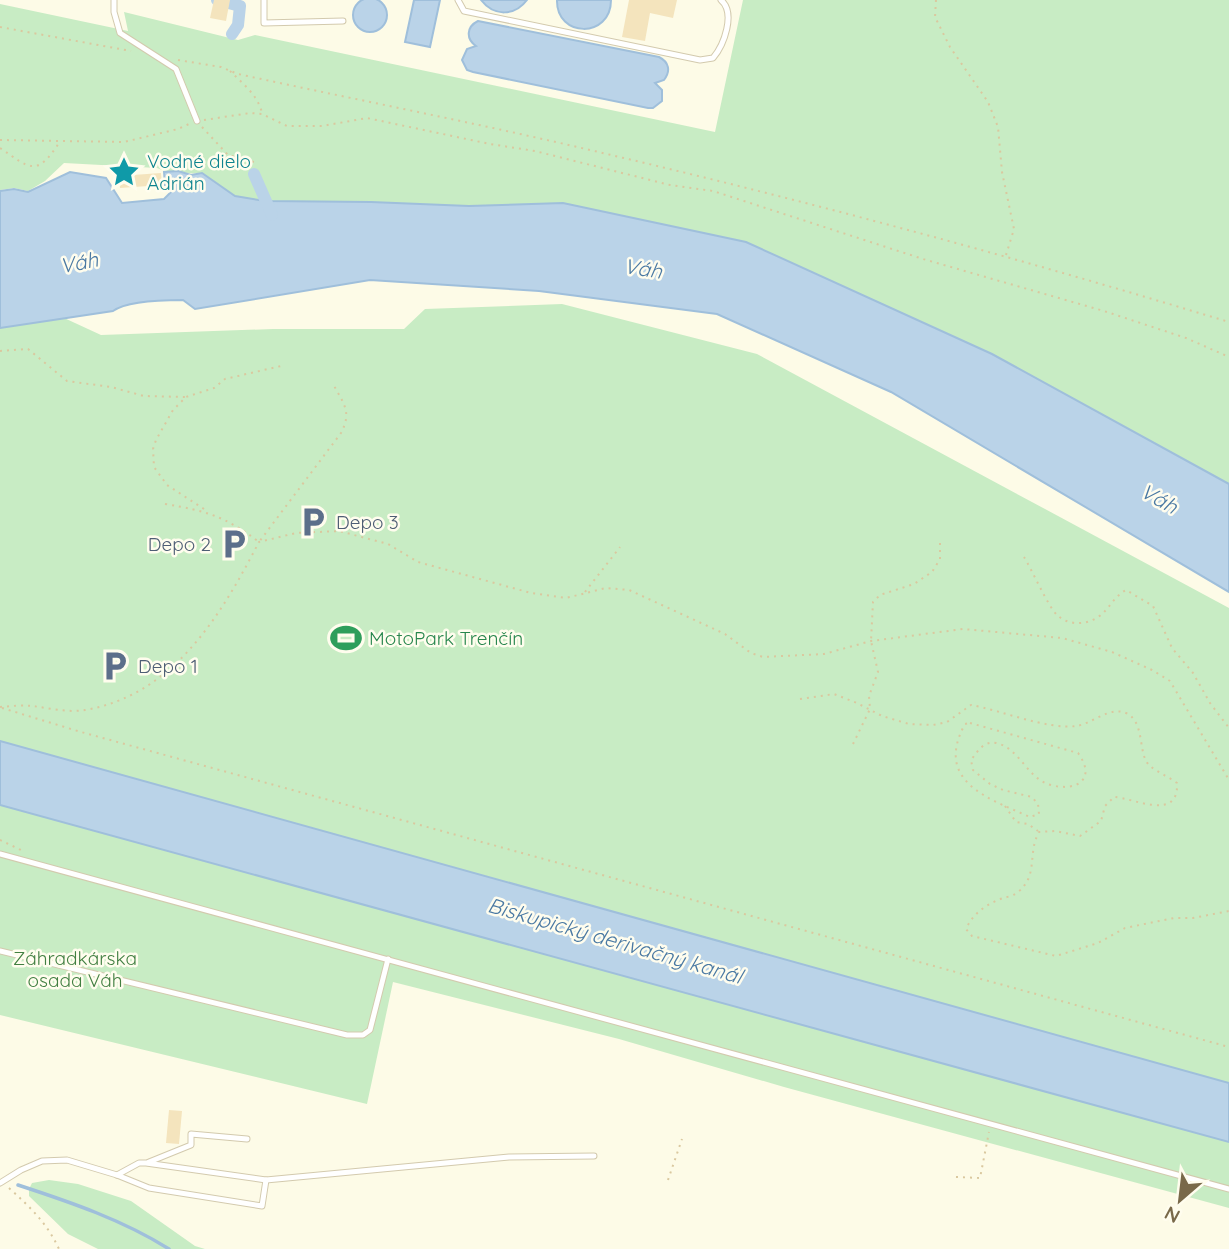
<svg xmlns="http://www.w3.org/2000/svg" width="1229" height="1249" font-family="Quicksand,sans-serif">
  <style>
    .green { fill: #c8ecc4 }
    .water { fill: #bad3e8; stroke: #9fbfdb; stroke-width: 2 }
    .lines { fill: none; stroke-linecap: round; stroke-linejoin: round }
    .stream { stroke: #9fbfdb; stroke-width: 3.5 }
    .canal { stroke: #bad3e8; stroke-width: 12 }
    .building { fill: #f4e4bd }
    .service-casing { stroke: #d3caae; stroke-width: 7 }
    .path { stroke: #dac89f; stroke-width: 2; stroke-dasharray: 2 5; stroke-linecap: butt }
    .service { stroke: #fff; stroke-width: 5 }
    .labels { text-anchor: middle; stroke-width: 5; stroke-linejoin: round; paint-order: stroke }
    .culture-label { font-size: 19px; fill: #0d838f; stroke: #fffdee; text-anchor: start }
    .service-label { font-size: 19px; fill: #4e5e75; stroke: #fffdee; text-anchor: start }
    .leisure-label { font-size: 19px; fill: #27864d; stroke: #fffdee; text-anchor: start }
    .park-label { font-size: 19px; fill: #417f41; stroke: #fffdee }
    .water-label { font-size: 21px; font-style: italic; fill: #4a79a3; stroke: #fffdee }
  </style>
  <rect width="100%" height="100%" fill="#fdfbe7"/>
  <g class="green">
    <path d="M743,0H1229V484L992,354L746,242L563,203L469,206L371,202L265,201L235,196L202,173C193,174 165,172 157,168L64,163L45,181L28,191L14,188L0,190V4L128,31L124,12L238,40L255,35L715,132Z"/>
    <path d="M562,304L757,354L1229,608V1083L0,741V328L62,317L101,335L273,329H404L425,309Z"/>
    <path d="M0,805L1229,1142V1208L784,1087L619,1039L393,982L367,1104L0,1015Z"/>
    <path d="M49,1180L78,1184L131,1201L195,1246L205,1249H98L68,1234L29,1196V1189L32,1183Z"/>
  </g>
  <g class="water">
    <circle cx="370" cy="15" r="17"/>
    <path d="M414,0H440L430,47L405,42Z"/>
    <path d="M481,0H527C515,16 494,17 481,0Z"/>
    <path d="M557,0H611C611,39 556,38 557,0Z"/>
    <path d="M478,21L659,57C669,62 671,71 664,80L655,83L662,90V101L653,108H648L473,72L467,70L462,60L467,49L476,46C466,39 466,27 478,21Z"/>
    <path d="M178,171L191,175L202,173L235,196L265,201L371,202L469,206L563,203L746,242L992,354L1229,484V592L891,392L717,314L539,291L370,280L195,309L183,300C165,300 127,301 113,311L0,328V191L14,189L28,192L70,172L106,178L122,203L164,199L171,192L169,185H165L164,172Z"/>
    <path d="M0,741L1229,1083V1142L0,805Z"/>
  </g>
  <g class="lines">
    <path class="stream" d="M18,1185C70,1202 123,1220 169,1249"/>
    <g class="canal">
      <path d="M217,0L240,6L238,25L232,34"/>
      <path d="M254,174L272,215"/>
    </g>
  </g>
  <g class="building">
    <path d="M214,0H230L226,21L210,18Z"/>
    <path d="M629,0H677L673,18L650,13L645,41L622,37Z"/>
    <path d="M161,173L162,185L120,188L119,176Z"/>
    <path d="M169,1110L182,1111L179,1144L166,1143Z"/>
  </g>
  <g class="lines">
    <defs>
      <g id="service">
        <path d="M114,0V12L120,33L176,69L197,121"/>
        <path d="M264,0V23L343,21"/>
        <path d="M458,0L464,11L700,60L713,58C724,45 736,13 721,0"/>
        <path d="M0,854L1229,1189"/>
        <path d="M0,951L347,1035H363L370,1030L388,959"/>
        <path d="M149,1162L191,1145V1134L247,1139"/>
        <path d="M117,1175L139,1163H146L266,1180L509,1157L594,1156"/>
        <path d="M0,1183L21,1170L42,1161L67,1160L117,1175L149,1188L262,1206L266,1180"/>
      </g>
    </defs>
    <use href="#service" class="service-casing"/>
    <g class="path">
      <path d="M936,0L935,17L950,47L988,102L998,127L1002,172L1014,229L1006,255"/>
      <path d="M0,27L131,51"/>
      <path d="M178,60L221,67L238,74C362,101 487,125 611,155C819,204 1025,260 1229,322"/>
      <path d="M230,71C242,83 258,95 262,113"/>
      <path d="M204,120L250,113L262,114L287,126H322L367,118L490,144L535,151L670,185L713,191L923,259L1104,311L1186,338L1229,357"/>
      <path d="M202,127L228,155L254,162"/>
      <path d="M0,140L124,142L178,129L189,124"/>
      <path d="M0,148C30,168 36,178 59,143"/>
      <path d="M0,351L28,349L67,381L111,387L144,396L185,397"/>
      <path d="M165,504C206,511 225,516 259,542L341,433C352,412 344,404 333,384"/>
      <path d="M204,509L167,485L154,467L153,449L156,440L173,410L186,397L214,388L225,379L281,366"/>
      <path d="M1024,557C1031,568 1049,608 1057,615C1069,626 1086,625 1098,617C1110,609 1113,597 1126,590L1153,606L1172,648L1193,673L1210,703L1229,728"/>
      <path d="M585,592L620,547"/>
      <path d="M800,699L834,694L857,703L882,716L909,724L933,725L947,722L971,705C1000,710 1048,730 1076,726C1092,724 1109,706 1126,713C1146,722 1137,755 1150,766C1157,772 1169,777 1177,783C1179,822 1134,798 1114,797L1105,806L1101,821L1080,836L1055,831L1039,832C1027,853 1039,875 1018,892C1015,895 1008,897 1003,898C987,904 973,913 966,929L972,936L1056,956L1098,943L1125,928L1174,918H1193L1229,911"/>
      <path d="M0,707C11,706 22,705 32,706C49,708 68,713 85,710C174,695 221,615 259,542L296,533L339,531L388,544L418,562L531,593L566,598L606,588L629,590L725,634L751,653L763,657L824,654L871,641L963,629L1062,638L1112,652L1152,670L1170,681L1229,780"/>
      <path d="M2,708L81,732L1229,1047"/>
      <path d="M970,723L1078,753C1097,779 1077,792 1051,785C1027,779 1020,748 996,743C983,741 978,751 971,760L973,770L990,784L1003,790L1032,797L1038,804L1039,814L1030,817C987,798 934,781 965,724Z"/>
      <path d="M853,744L870,709L869,696L878,672L871,641L873,602L880,595L914,584L932,572L940,559V540"/>
      <path d="M1005,806L1016,822L1028,824L1038,831"/>
      <path d="M0,840L21,850"/>
      <path d="M956,1177L980,1178L989,1132"/>
      <path d="M668,1180L682,1139"/>
      <path d="M9,1188C30,1207 47,1223 59,1249"/>
    </g>
    <use href="#service" class="service"/>
  </g>
  <defs>
    <symbol id="sight-bare" viewBox="-9 -9 18 18"><path d="M0-6L1.8-2.2L6-1.7L2.9 1.2L3.7 5.4L0 3.3L-3.7 5.4L-2.9 1.2L-6-1.7L-1.8-2.2Z" fill="#0f9aa8" stroke="#fffdee" stroke-width="2.5" paint-order="stroke"/></symbol>
    <symbol id="parking-bare" viewBox="-9 -9 18 18"><path d="M-3.5-5.5H1a3.5 3.5 0 0 1 0 7H-1V5.5H-3.5ZM-1-3.4V-.6H.8a1.4 1.4 0 0 0 0-2.8Z" fill="#5c6f8a" stroke="#fffdee" stroke-width="2.5" paint-order="stroke"/></symbol>
    <symbol id="stadium-bare" viewBox="-9 -9 18 18"><path d="M0-5a6.5 5 0 1 0 0 10a6.5 5 0 1 0 0-10ZM-3.5-1.8h7v3.6h-7Z" fill="#2e9e5b" stroke="#fffdee" stroke-width="2.5" paint-order="stroke"/></symbol>
  </defs>
  <g fill-rule="evenodd">
    <use href="#sight-bare" x="102" y="150" width="44" height="44"/>
    <use href="#parking-bare" x="291" y="500" width="44" height="44"/>
    <use href="#parking-bare" x="212" y="522" width="44" height="44"/>
    <use href="#stadium-bare" x="324" y="616" width="44" height="44"/>
    <use href="#parking-bare" x="93" y="644" width="44" height="44"/>
  </g>
  <g class="labels">
    <g class="culture-label">
      <text x="147" y="168">Vodné dielo<tspan x="147" dy="22">Adrián</tspan></text>
    </g>
    <g class="service-label">
      <text x="336" y="529">Depo 3</text>
      <text x="211" y="551" text-anchor="end">Depo 2</text>
      <text x="138" y="673">Depo 1</text>
    </g>
    <g class="leisure-label">
      <text x="369" y="645">MotoPark Trenčín</text>
    </g>
    <g class="park-label">
      <text x="75" y="965">Záhradkárska<tspan x="75" dy="22">osada Váh</tspan></text>
    </g>
    <g class="water-label">
      <text transform="translate(79 263) rotate(-11)" y="7">Váh</text>
      <text transform="translate(643 269) rotate(9)" y="7">Váh</text>
      <text transform="translate(1159 499) rotate(29)" y="7">Váh</text>
      <text transform="translate(615 941) rotate(16)" y="7">Biskupický derivačný kanál</text>
    </g>
  </g>
  <g transform="translate(1180 1200) rotate(208)" stroke="#fffdee" stroke-width="5" paint-order="stroke">
  <path d="M0-5L12 26L0 18L-12 26Z" fill="#796949"/>
  <text y="-10" font-size="19" font-weight="bold" text-anchor="middle" fill="#796949">N</text>
  </g>
</svg>
